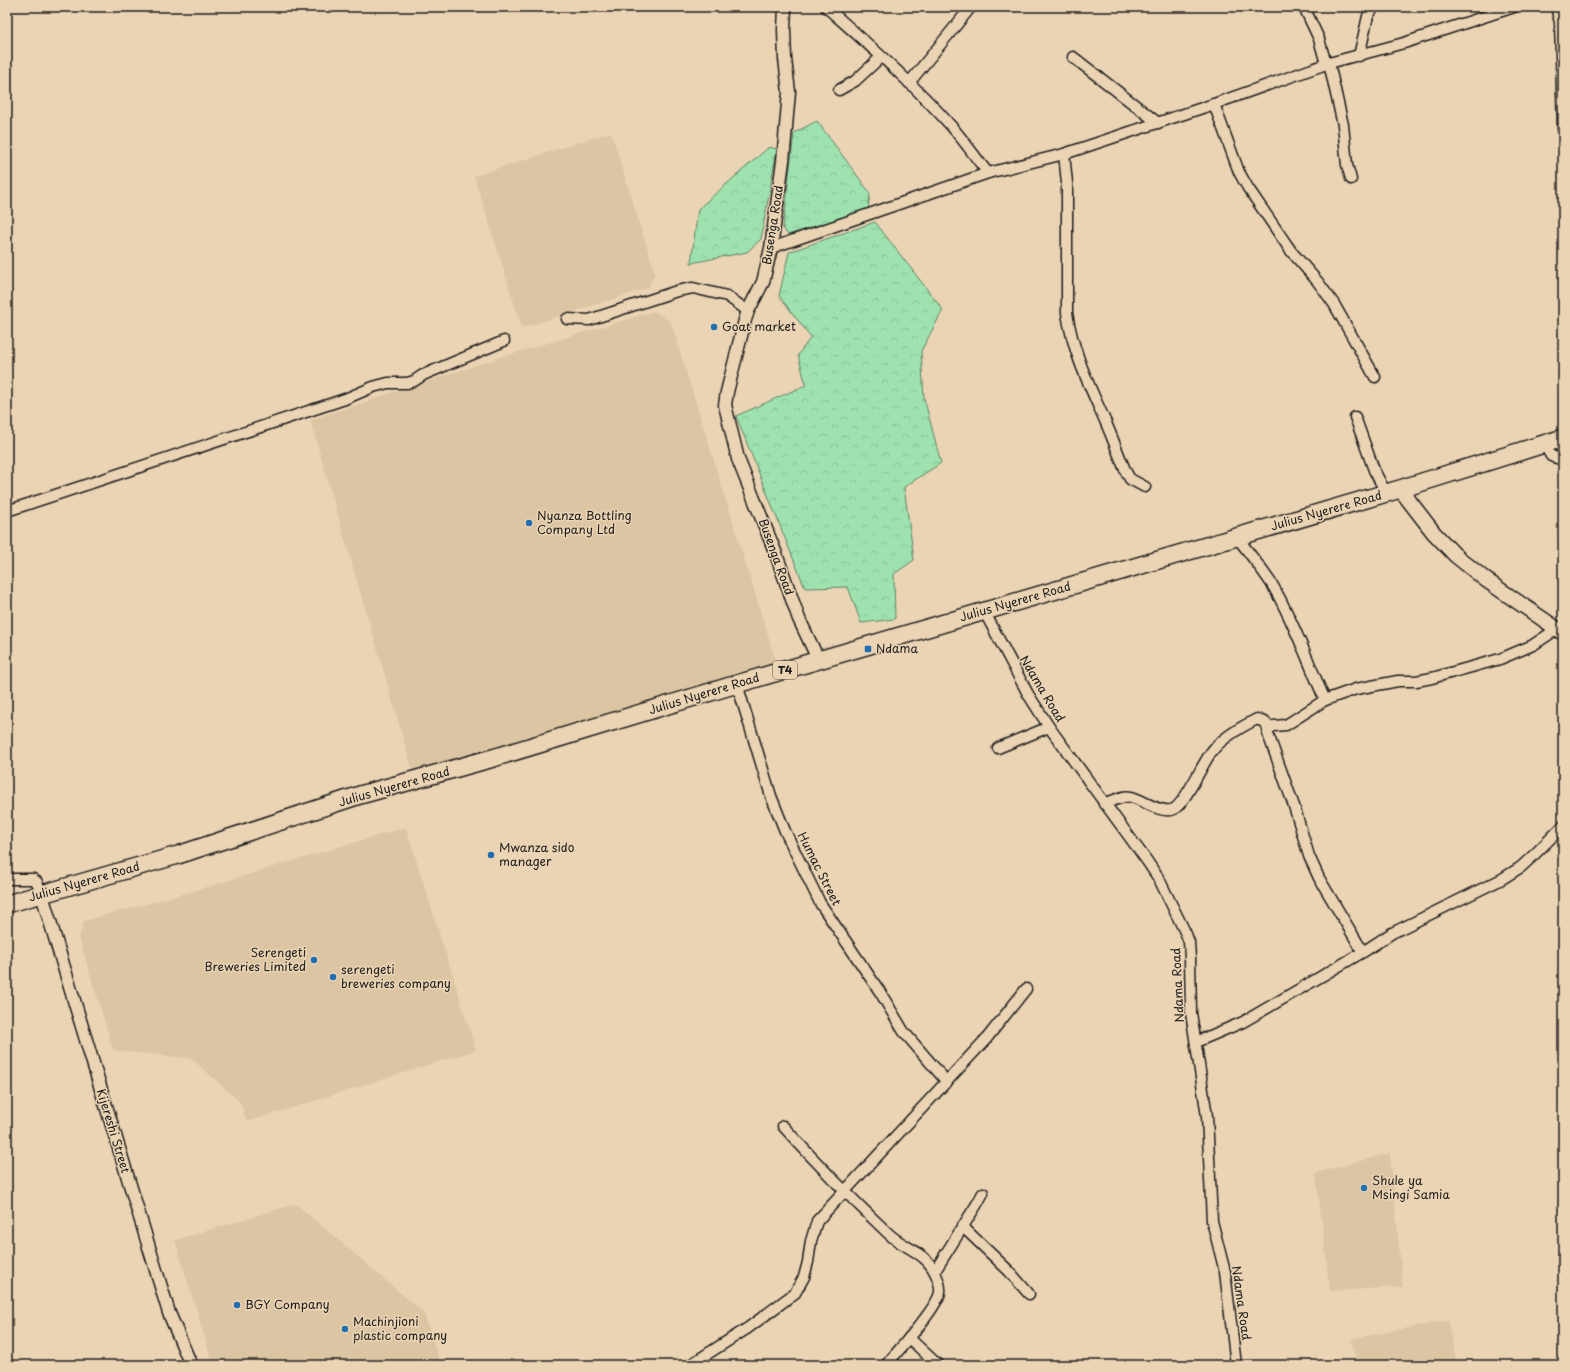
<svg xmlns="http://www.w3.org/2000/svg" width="1570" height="1372" font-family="'Playpen Sans',sans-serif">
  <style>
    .built { fill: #dcc5a3 }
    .forest { fill: url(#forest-crowns); stroke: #5d8066 }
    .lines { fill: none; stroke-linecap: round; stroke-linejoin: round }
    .minor-casing { stroke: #1c1c1c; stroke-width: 13 }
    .tertiary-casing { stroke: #1c1c1c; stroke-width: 15 }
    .secondary-casing { stroke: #1c1c1c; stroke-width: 17 }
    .trunk-casing { stroke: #1c1c1c; stroke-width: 20 }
    .minor { stroke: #ebd4b4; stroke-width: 10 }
    .tertiary { stroke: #ebd4b4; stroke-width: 12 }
    .secondary { stroke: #ebd4b4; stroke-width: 14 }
    .trunk { stroke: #ebd4b4; stroke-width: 17 }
    .poi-dot { fill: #1f6fb2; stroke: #ebd4b4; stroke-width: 1.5 }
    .labels { text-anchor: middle; stroke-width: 3; stroke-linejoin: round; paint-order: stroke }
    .shield { fill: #ebd4b4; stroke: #5a534a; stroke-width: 1 }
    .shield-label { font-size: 11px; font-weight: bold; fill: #1c1c1c }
    .street-label { font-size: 12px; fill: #1c1c1c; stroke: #ebd4b4 }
    .poi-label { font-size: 12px; fill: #1c1c1c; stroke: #ebd4b4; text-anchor: start }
  </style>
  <defs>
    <pattern id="forest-crowns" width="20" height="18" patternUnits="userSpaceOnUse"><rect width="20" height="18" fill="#9ee3af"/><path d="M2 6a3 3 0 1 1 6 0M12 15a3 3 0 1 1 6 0" fill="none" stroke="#88c296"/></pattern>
  </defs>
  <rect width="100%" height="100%" fill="#ebd4b4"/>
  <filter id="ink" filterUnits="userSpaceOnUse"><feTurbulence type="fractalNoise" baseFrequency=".025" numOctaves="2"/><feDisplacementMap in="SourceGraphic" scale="8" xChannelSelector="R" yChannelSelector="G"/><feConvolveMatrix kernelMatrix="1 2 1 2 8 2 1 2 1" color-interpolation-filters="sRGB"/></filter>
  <g filter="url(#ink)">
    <g class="built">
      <path d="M611,132L655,273L648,288L522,328L474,176Z"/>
      <path d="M654,311L671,322L778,668L413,772L310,420L501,357Z"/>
      <path d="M406,827L476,1050L247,1122L240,1102L192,1059L113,1050L79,937L84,921L193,891Z"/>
      <path d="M1390,1153L1403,1287L1330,1291L1316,1173Z"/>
      <path d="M296,1204L424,1313L441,1365H213L175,1240Z"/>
      <path d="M1448,1320L1457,1365H1357L1351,1339Z"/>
    </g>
    <g class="forest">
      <path d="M817,121L870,193L868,209L788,235L783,228L794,133Z"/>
      <path d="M769,147L777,149L761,239L747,252L691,263L698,209Z"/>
      <path d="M875,222L943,310L921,351L924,398L941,463L904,487L914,560L894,574L895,619L861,623L848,587L805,588L736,416L806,385L798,355L811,337L779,296L789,252Z"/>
    </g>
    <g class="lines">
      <defs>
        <g id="minor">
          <path d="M826,7C870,46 914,84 952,127C965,142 976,158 988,173"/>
          <path d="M1304,7L1319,39L1326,64"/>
          <path d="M1556,7L1560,22L1563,129"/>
          <path d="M1359,56L1368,16L1374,7"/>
          <path d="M1073,57L1158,123"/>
          <path d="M1329,63L1343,125L1347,165L1351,179"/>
          <path d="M909,83L971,7"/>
          <path d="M839,90L855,81L881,57"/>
          <path d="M1214,104L1239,172L1248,188L1291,251L1318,282L1334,304L1375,377"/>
          <path d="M1064,154L1067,183V313C1073,353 1090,387 1106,423C1113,439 1119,456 1126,472L1130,479L1145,487"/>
          <path d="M771,248L988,173L1064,154L1214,104L1329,63L1404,43L1514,7"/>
          <path d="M567,319L589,320L677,291L693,288L727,296L748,311"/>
          <path d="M1355,417L1374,470L1386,493"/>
          <path d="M1544,444L1551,456L1563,460"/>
          <path d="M7,511L345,399L373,387L388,383H407L414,381L423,375L504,341"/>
          <path d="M1237,537C1249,553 1262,569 1273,586C1294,622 1308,662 1325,700"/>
          <path d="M984,611L1028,694L1049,727L1147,861L1159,879L1186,934L1189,942L1190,958L1191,1013L1207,1116L1212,1221L1225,1272L1236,1365"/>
          <path d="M737,684L771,796L785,831L820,903L880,992L904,1032L947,1082"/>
          <path d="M998,748L1049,727"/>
          <path d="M1104,804C1112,801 1123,795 1131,797C1142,799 1162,815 1174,809C1186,802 1202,764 1212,751C1223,737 1241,727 1257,719L1266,723L1268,729"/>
          <path d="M7,879H33L37,882L42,895"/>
          <path d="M1363,952L1319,878L1309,856L1294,806L1268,734V729L1274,726L1286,725L1325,700L1356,689L1398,681H1416L1432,678L1500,659L1533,645L1557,629"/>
          <path d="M1196,1042L1243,1022L1363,952L1392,933L1502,879L1521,867L1534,855L1563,826"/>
          <path d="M783,1126C817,1164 853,1200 890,1235C901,1245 917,1250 927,1261C934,1268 941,1283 940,1292C938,1307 898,1351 886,1365"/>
          <path d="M963,1227L1009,1271L1029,1294"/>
          <path d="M935,1271L977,1204L983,1193"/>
          <path d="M909,1338L938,1365"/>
          <path d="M690,1365L748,1328L795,1293L804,1277L808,1262L811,1241L817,1221L987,1038L1026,989"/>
        </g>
        <g id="tertiary">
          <path d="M785,7L784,30L785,59L789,92L783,161L771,248L763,282L748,311L745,320L727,392L725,405L738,459L776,554L799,619L819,661"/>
          <path d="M42,895L169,1313L191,1365"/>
        </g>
        <path id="secondary" d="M1400,489L1434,533L1455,555L1486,580L1563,633"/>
        <path id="trunk" d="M7,904L178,855L360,795L493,758L737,684L1400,489L1563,438"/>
      </defs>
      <use href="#minor" class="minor-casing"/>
      <use href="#tertiary" class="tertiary-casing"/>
      <use href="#secondary" class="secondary-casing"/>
      <use href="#trunk" class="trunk-casing"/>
      <use href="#minor" class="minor"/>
      <use href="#tertiary" class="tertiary"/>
      <use href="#secondary" class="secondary"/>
      <use href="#trunk" class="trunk"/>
    </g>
  </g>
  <g class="poi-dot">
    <circle cx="714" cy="327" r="4"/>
    <circle cx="529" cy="523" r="4"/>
    <rect x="864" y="645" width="8" height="8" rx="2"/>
    <circle cx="491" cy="855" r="4"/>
    <circle cx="314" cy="960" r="4"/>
    <circle cx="333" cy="977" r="4"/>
    <circle cx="1364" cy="1188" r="4"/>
    <circle cx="237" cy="1305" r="4"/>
    <circle cx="345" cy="1329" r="4"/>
  </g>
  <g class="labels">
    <rect class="shield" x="773" y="661" width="24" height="18" rx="3"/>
    <g class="shield-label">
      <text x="785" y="674">T4</text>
    </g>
    <g class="street-label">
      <text transform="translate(773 225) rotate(-81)" y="4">Busenga Road</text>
      <text transform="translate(1326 511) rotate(-16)" y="4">Julius Nyerere Road</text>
      <text transform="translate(776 557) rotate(70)" y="4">Busenga Road</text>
      <text transform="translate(1015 602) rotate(-16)" y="4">Julius Nyerere Road</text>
      <text transform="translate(1042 689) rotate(59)" y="4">Ndama Road</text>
      <text transform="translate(704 694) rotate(-17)" y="4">Julius Nyerere Road</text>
      <text transform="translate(394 787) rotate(-16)" y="4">Julius Nyerere Road</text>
      <text transform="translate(819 869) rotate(63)" y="4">Humac Street</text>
      <text transform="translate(84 882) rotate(-16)" y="4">Julius Nyerere Road</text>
      <text transform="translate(1178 985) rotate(-93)" y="4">Ndama Road</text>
      <text transform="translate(113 1131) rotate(73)" y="4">Kijereshi Street</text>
      <text transform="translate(1241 1303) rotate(82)" y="4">Ndama Road</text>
    </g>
    <g class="poi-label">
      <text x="722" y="331">Goat market</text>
      <text x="537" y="520">Nyanza Bottling<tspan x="537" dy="14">Company Ltd</tspan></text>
      <text x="876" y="653">Ndama</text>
      <text x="499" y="852">Mwanza sido<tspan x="499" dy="14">manager</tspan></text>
      <text x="306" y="957" text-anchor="end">Serengeti<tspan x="306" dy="14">Breweries Limited</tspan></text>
      <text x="341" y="974">serengeti<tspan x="341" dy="14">breweries company</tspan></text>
      <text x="1372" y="1185">Shule ya<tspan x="1372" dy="14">Msingi Samia</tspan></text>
      <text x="245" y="1309">BGY Company</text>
      <text x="353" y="1326">Machinjioni<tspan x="353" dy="14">plastic company</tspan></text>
    </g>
  </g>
  <rect width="1570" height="1372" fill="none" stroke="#ebd4b4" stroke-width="24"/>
  <rect x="12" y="12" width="1546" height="1348" fill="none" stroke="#1c1c1c" stroke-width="1.5" filter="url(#ink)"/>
</svg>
